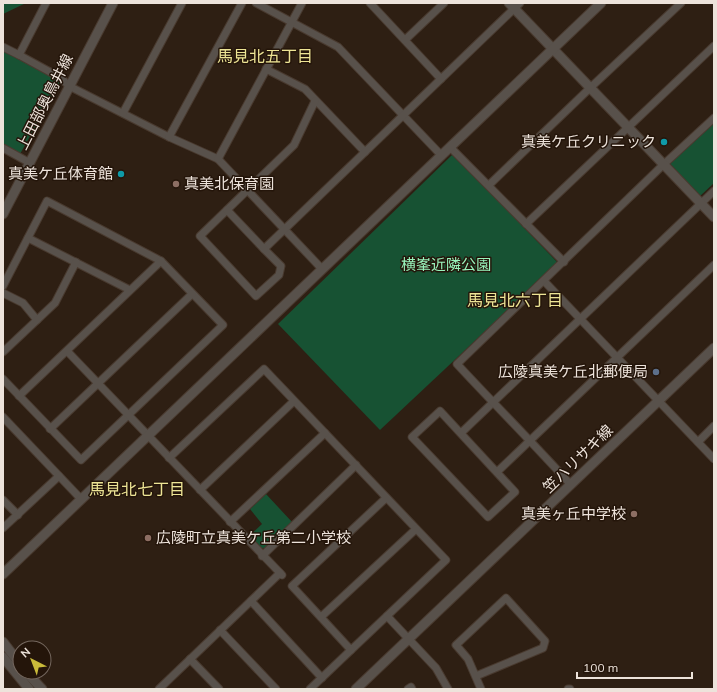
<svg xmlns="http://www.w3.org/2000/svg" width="717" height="692" font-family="Mulish,'Noto Sans JP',sans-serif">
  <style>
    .green { fill: #175233 }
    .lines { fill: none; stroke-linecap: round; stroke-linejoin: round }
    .minor-casing { stroke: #493a2f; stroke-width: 9 }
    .tertiary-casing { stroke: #493a2f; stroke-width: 11 }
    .minor { stroke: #58514b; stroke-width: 7 }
    .tertiary { stroke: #58514b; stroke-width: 9 }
    .culture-dot { fill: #0f9aa8; stroke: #24150a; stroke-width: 1.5 }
    .education-dot { fill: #8d6e63; stroke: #24150a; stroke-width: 1.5 }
    .service-dot { fill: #5c6f8a; stroke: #24150a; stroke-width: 1.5 }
    .labels { text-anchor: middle; stroke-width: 3; stroke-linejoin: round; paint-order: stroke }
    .street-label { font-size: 15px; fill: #ede3db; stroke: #24150a }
    .poi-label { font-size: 15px; fill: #ede3db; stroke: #24150a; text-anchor: end }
    .park-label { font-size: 15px; fill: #99f4bc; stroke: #24150a }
    .neighbourhood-label { font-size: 16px; fill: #ede495; stroke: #24150a }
  </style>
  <rect width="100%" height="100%" fill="#2e1f13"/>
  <g class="green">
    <path d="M3,3H26L3,14Z"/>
    <path d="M3,50L61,81L20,154L3,145Z"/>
    <path d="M714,121V183L699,197L668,165Z"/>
    <path d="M453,154L558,263L380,430L278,324Z"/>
    <path d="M266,494L292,522L265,548H259L249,536L262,524L250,509Z"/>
  </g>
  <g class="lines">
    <defs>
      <g id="minor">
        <path d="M46,3L19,55L61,78L69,86L169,137L218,159L322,269"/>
        <path d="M256,3L338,47L441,155"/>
        <path d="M370,3L441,79"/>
        <path d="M405,40L444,3"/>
        <path d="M3,47L19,55"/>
        <path d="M266,69L305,89L365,152"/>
        <path d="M315,101L294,145L200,236L256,296L279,275L281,266L264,249L520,3"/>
        <path d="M123,113L182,3"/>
        <path d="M169,137L242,3"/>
        <path d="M450,147L564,262"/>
        <path d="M3,148L30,163"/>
        <path d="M218,159L302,3"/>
        <path d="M489,185L590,88L681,3"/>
        <path d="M227,210L264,249"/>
        <path d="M526,224L714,46"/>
        <path d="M28,238L130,290"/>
        <path d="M544,281L714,459"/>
        <path d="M3,286L47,201L161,261L223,325L81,460L3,379"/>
        <path d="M3,293L23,303L37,320"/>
        <path d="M67,351L282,575"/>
        <path d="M3,352L55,303L76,262"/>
        <path d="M19,396L161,261"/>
        <path d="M440,411L515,492L488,517L412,437Z"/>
        <path d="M3,417L81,499"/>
        <path d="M50,429L192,294"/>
        <path d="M461,433L714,191"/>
        <path d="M698,442L714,426"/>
        <path d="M169,458L264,369L446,560L351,650L292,586L386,498"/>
        <path d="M497,472L714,265"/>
        <path d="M571,485C534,444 495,405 457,364L663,165L714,118"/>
        <path d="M200,490L294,401"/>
        <path d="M3,500L18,515"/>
        <path d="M230,522L325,433"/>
        <path d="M3,528L59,476"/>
        <path d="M262,556L356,465"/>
        <path d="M251,601L322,678"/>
        <path d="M387,616L436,668L448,689"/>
        <path d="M321,617L416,529"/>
        <path d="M220,630L276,689"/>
        <path d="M190,659L219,689"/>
        <path d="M476,676L543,648L545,641L506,598L456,645L468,659L481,689"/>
        <path d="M159,689L280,573"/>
        <path d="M310,689L351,650"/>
        <path d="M408,689L411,687L412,689"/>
        <path d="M568,689H570"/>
      </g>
      <g id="tertiary">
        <path d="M509,3L714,217"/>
        <path d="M3,214C40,144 76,73 113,3"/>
        <path d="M3,574L601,3"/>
        <path d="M3,642L20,664"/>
        <path d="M3,657L29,689"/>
        <path d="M26,672L42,689"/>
        <path d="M356,689L714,348"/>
      </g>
    </defs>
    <use href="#minor" class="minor-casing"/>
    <use href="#tertiary" class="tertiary-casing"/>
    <use href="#minor" class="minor"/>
    <use href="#tertiary" class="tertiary"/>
  </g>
  <g class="culture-dot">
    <circle cx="664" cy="142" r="4"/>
    <circle cx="121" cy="174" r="4"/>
  </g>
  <g class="education-dot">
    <circle cx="176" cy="184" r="4"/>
    <circle cx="634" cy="514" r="4"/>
    <circle cx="148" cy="538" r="4"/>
  </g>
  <circle class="service-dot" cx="656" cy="372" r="4"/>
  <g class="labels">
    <g class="street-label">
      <text transform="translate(45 102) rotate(-63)" y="5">上田部奥鳥井線</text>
      <text transform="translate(578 459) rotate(-44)" y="5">笠ハリサキ線</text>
    </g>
    <g class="poi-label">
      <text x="656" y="147">真美ケ丘クリニック</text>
      <text x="113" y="179">真美ケ丘体育館</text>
      <text x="184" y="189" text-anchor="start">真美北保育園</text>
      <text x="648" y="377">広陵真美ケ丘北郵便局</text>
      <text x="626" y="519">真美ヶ丘中学校</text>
      <text x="156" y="543" text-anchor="start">広陵町立真美ケ丘第二小学校</text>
    </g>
    <g class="park-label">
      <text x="446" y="270">横峯近隣公園</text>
    </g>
    <g class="neighbourhood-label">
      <text x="265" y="62">馬見北五丁目</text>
      <text x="515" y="306">馬見北六丁目</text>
      <text x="137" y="495">馬見北七丁目</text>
    </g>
  </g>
  <rect width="717" height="692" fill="none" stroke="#ede3db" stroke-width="8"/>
  <g transform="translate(32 660) rotate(318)"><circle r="19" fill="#24150a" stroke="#74675e"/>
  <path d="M0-3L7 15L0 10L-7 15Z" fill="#c9ba3a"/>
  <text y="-6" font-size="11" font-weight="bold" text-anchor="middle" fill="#ede3db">N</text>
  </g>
  <path d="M577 672v6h115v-6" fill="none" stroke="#ede3db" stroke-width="2"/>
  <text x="583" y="672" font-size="12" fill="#ede3db" stroke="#24150a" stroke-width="3" paint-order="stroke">100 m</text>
</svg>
